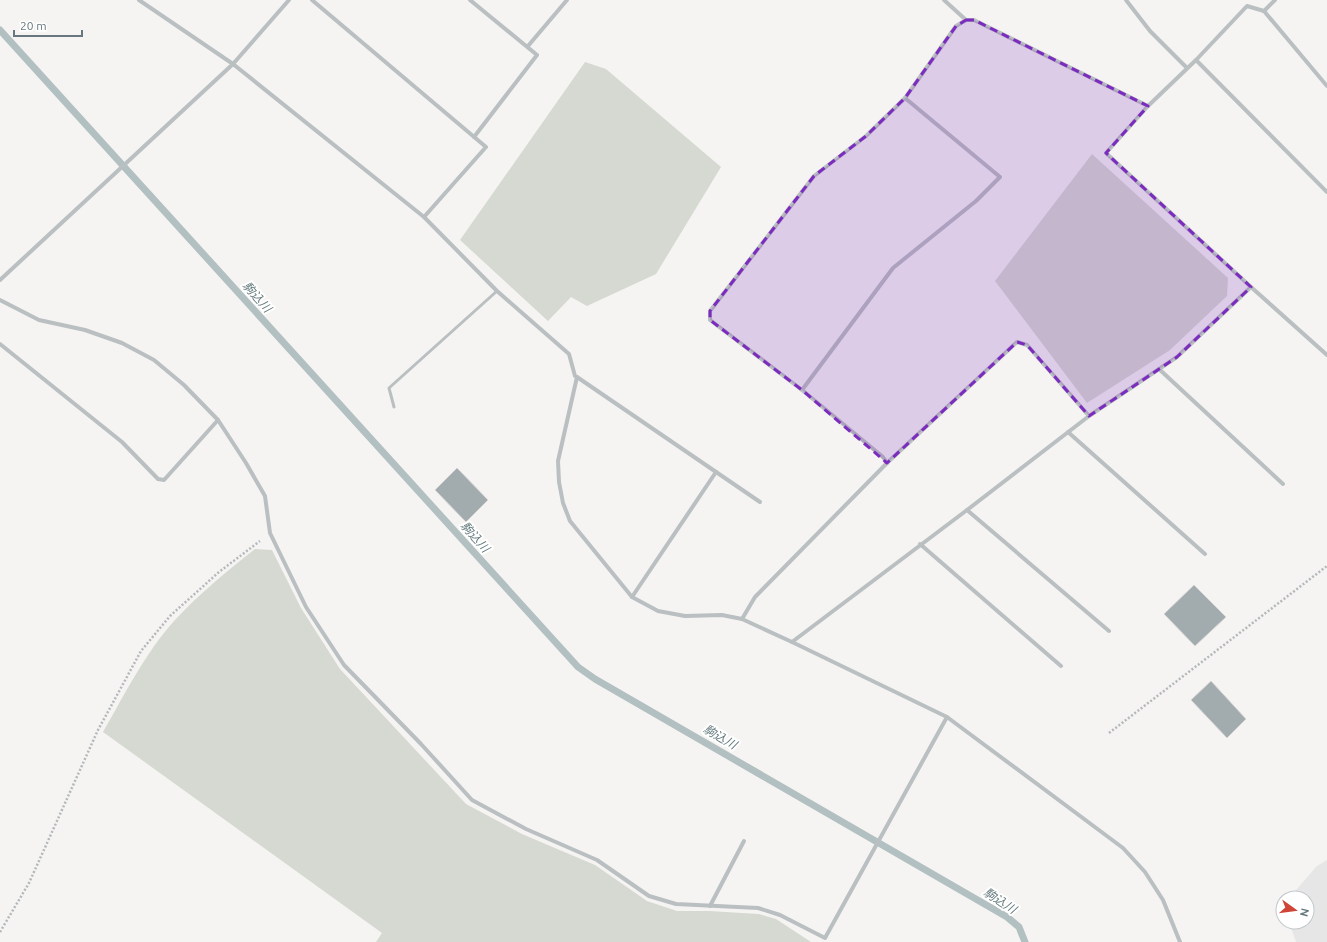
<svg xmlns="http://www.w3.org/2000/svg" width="1327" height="942" font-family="Ubuntu,'Noto Sans JP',sans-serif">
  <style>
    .built { fill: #e5e6e5 }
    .green { fill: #d5d9d1 }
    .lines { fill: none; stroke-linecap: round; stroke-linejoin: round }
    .stream { stroke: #b2c0c2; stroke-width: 7 }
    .building { fill: #a2abae; stroke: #d6d6d4 }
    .path { stroke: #b4b8ba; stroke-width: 2.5; stroke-dasharray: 2 2; stroke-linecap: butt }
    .lane { stroke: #babfc1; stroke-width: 3 }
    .street { stroke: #babfc1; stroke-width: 4 }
    .marked { fill: #7b2cbf; fill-opacity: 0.2; stroke: #7b2cbf; stroke-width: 3; stroke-dasharray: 8 5; stroke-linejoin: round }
    .labels { text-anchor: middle; stroke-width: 4; stroke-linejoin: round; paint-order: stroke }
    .water-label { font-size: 12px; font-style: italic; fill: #63797c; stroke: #fff }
  </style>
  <rect width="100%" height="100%" fill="#f5f4f2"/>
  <path class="built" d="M1327,860V942H1296L1289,922H1307V898H1289L1317,866Z"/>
  <g class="green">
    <path d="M585,62L606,69L721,167L656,274L587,306L571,297L548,321L460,240Z"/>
    <path d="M1092,154L1228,278L1227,296L1170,350L1087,403L995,281Z"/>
    <path d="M255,549L272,550L301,608L340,669L466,804L522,834L595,865L647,901L677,911H709L759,914L776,919L811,942H376L382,933L103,732C125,694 145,653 175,620C199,594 227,571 255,549Z"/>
  </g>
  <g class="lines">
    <path class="stream" d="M0,30L578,667L595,679L1007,917L1019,927L1025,942"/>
  </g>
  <g class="building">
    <path d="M457,468L488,500L466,522L435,490Z"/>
    <path d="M1194,585L1226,617L1195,646L1164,614Z"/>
    <path d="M1211,681L1246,719L1227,738L1191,700Z"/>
  </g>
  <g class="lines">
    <g class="path">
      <path d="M1109,733L1327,566"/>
      <path d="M0,932L29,883L98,730L141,651L170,616L219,572L260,541"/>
    </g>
    <path class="lane" d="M394,407L389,388L497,291"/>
    <g class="street">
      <path d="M139,0L233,64L424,217L497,291L569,354L575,376L577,377L558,461L559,482L563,503L570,521L632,597L658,611L685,616L722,615L742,619L792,642L947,717L1123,848L1145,872L1163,900L1180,942"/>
      <path d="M312,0L486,147L424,217"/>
      <path d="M470,0L537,55L474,137"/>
      <path d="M944,0L966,20"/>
      <path d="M1126,0L1150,31L1186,67"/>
      <path d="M1275,0L1264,11L1247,6L1196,60L1148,106L1106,153L1251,287L1327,355"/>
      <path d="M1264,11L1327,86"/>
      <path d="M528,46L567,0"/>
      <path d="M1196,60L1327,192"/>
      <path d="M0,280L233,64L289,0"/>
      <path d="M0,300L39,320L85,330L122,343L154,360L184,385L218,420L246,463L265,496L270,533L306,607L344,665L421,744L472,800L526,829L597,860L649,896L676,904L758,908L780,915L825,938L947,717"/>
      <path d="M0,344L122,442L158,479L164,480L218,420"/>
      <path d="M1159,369L1283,484"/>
      <path d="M577,377L760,502"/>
      <path d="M802,390L893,268L976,201L1000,177L905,98"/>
      <path d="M1068,432L1205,554"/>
      <path d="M887,463L1017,342L1027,345L1089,416"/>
      <path d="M967,510L1109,631"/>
      <path d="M920,544L1061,666"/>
      <path d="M632,597L716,472"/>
      <path d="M742,619L755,597L887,463L883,457L802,390L710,320V311L814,176L866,136L905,98L956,26L966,20H974L1148,106"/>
      <path d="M792,642L967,510L1089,416L1177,357L1251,287"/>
      <path d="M710,906L744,841"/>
    </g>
  </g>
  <path class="marked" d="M966,20H974L1148,106L1106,153L1251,287L1177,357L1089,416L1027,345L1017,342L887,463L802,390L710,320V311L814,176L866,136L905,98L956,26Z"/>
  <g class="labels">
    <g class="water-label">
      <text transform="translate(257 297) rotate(48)" y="4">駒込川</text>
      <text transform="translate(475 537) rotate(48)" y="4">駒込川</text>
      <text transform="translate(720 737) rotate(30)" y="4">駒込川</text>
      <text transform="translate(1000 901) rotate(33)" y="4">駒込川</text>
    </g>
  </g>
  <g transform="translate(1295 910) rotate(104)"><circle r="19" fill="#ffffff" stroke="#c2c9cc"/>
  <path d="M0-3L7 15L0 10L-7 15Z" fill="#cf4537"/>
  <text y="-6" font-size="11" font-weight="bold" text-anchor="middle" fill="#67787f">N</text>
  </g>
  <path d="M14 30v6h68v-6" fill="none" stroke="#67787f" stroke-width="2"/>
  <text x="20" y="30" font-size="12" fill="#67787f" stroke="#ffffff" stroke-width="3" paint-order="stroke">20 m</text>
</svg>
